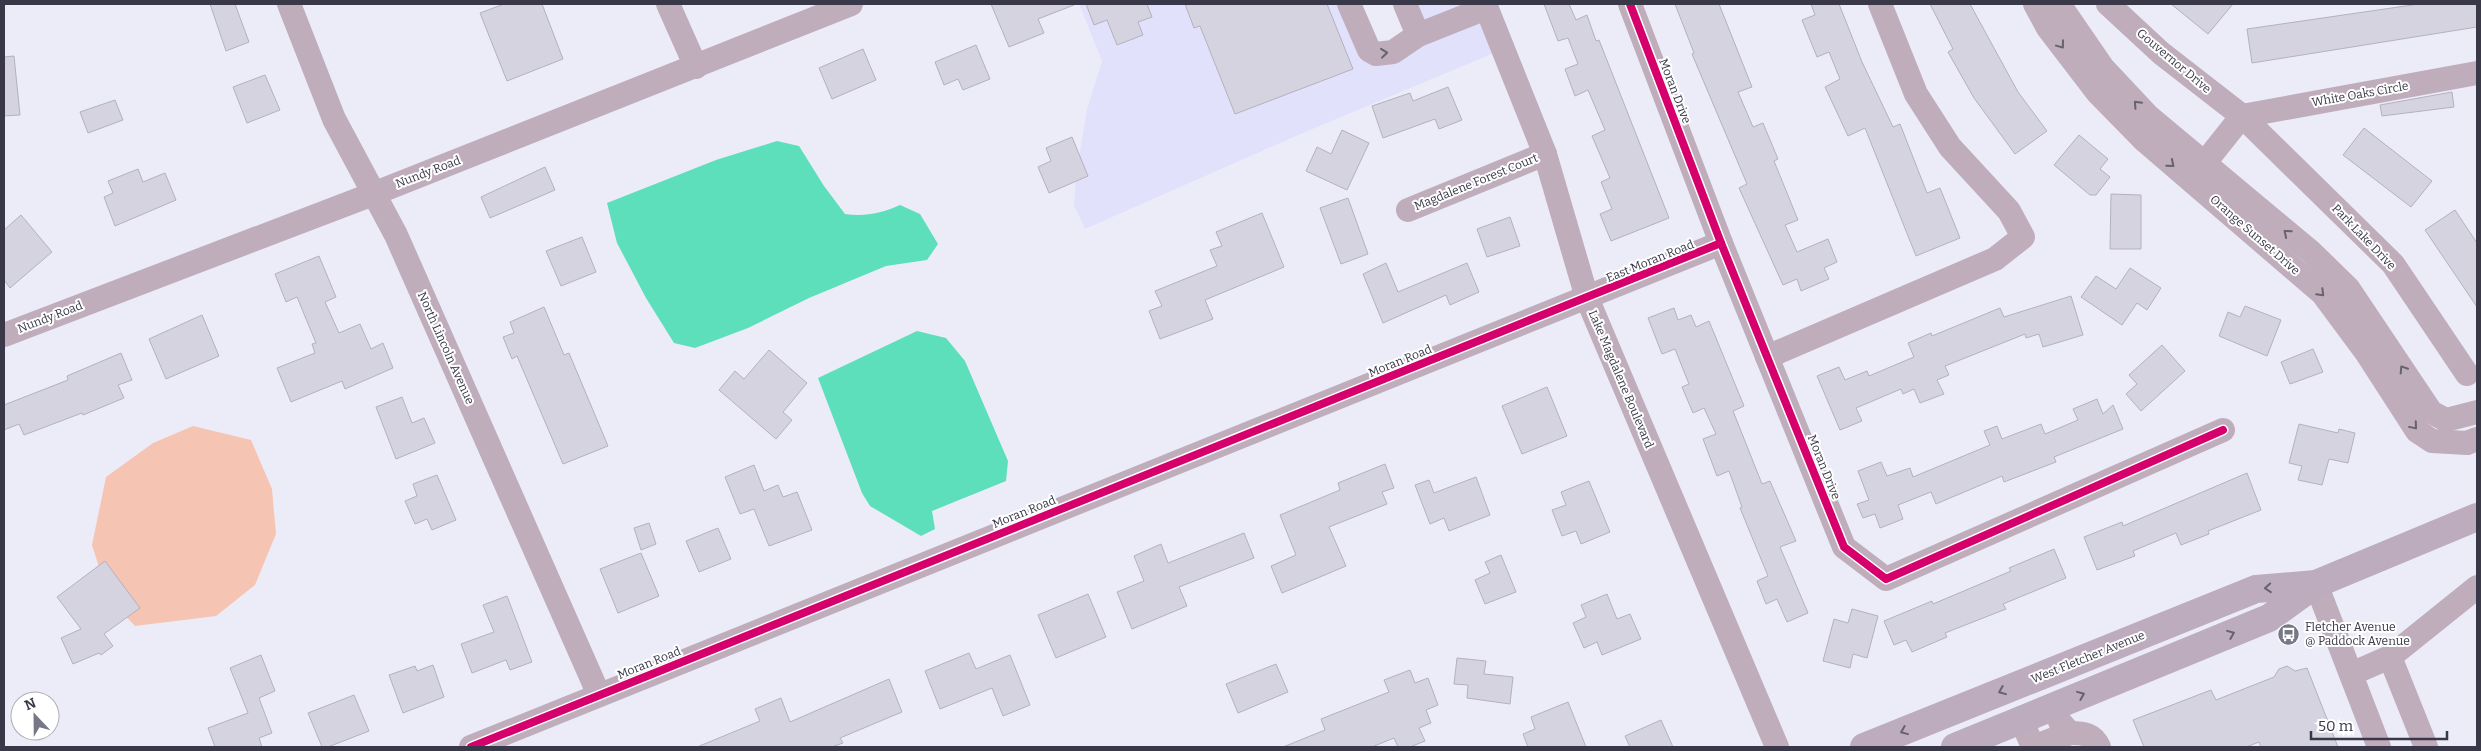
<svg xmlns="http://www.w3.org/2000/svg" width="2481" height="751" font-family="Bitter,serif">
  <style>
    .built { fill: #e1e1fc }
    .green { fill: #f6c4b3 }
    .water { fill: #5ddfbb }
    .building { fill: #d6d3e1; stroke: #b4b1be }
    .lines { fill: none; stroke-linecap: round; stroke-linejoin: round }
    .minor { stroke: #bfadbb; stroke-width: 24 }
    .major { stroke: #bdabbe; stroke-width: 28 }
    .cycleway-casing { stroke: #fff; stroke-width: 11 }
    .cycleway { stroke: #d6006c; stroke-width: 8 }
    .oneway { stroke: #676170 }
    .oneway2 { stroke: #676071 }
    .labels { text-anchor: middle; stroke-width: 4; stroke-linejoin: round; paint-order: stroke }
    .street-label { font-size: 12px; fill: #383848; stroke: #fff }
    .poi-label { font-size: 12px; fill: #383848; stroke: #fff; text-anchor: start }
  </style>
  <rect width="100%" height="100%" fill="#ececf9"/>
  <g class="built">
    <path d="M1079,4H1339L1361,54L1422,45L1482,21L1494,53L1296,136L1085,229L1074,205L1076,175L1087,109L1102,61Z"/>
    <path d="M1415,4H1468L1422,22Z"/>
  </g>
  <path class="green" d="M193,426L251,440L272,489L276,534L255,585L216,616L135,626L109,599L92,545L106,477L153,443Z"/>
  <g class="water">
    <path d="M777,141L799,146L824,186L845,214C865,217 882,213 900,205L920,214L938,244L927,260L886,266L809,298L748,328L695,348L674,343L646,298L617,243L607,203L716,160Z"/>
    <path d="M917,331L946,338L965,361L1008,461L1006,481L932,511L935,529L921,536L870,506L862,493L818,378Z"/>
  </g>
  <g class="building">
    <path d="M210,4H235L249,42L226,51Z"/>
    <path d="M504,4H542L563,59L507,81L480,13Z"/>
    <path d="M991,4H1074V5L1038,19L1044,33L1009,47Z"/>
    <path d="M1086,4H1147L1152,17L1138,22L1143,35L1117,45L1107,20L1094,25Z"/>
    <path d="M1185,4H1327L1353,69L1235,114L1200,26L1194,28Z"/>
    <path d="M1544,4H1569L1576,20L1587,15L1596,41L1599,40L1669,218L1611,241L1600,214L1612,209L1601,182L1610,178L1592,136L1605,130L1588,90L1575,96L1565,69L1578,64L1568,38L1558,41Z"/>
    <path d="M1675,4H1719L1752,87L1738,92L1753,127L1763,123L1778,159L1774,161L1798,220L1785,225L1797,252L1828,239L1837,262L1824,268L1829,279L1801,291L1797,279L1783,285L1739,188L1747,184L1692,54L1694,53Z"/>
    <path d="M1811,4H1839L1862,62L1893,127L1900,124L1927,193L1940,188L1960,238L1916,256L1865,128L1848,136L1825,87L1840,79L1829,52L1817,57L1802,20L1815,15Z"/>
    <path d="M1930,4H1970L2018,92L2047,131L2015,154L1974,98L1948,52L1953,49Z"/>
    <path d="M2171,4H2233L2208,34Z"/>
    <path d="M2419,4H2477V27L2252,63L2247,29Z"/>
    <path d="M976,45L990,79L963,90L958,79L944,85L935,62Z"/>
    <path d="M863,49L876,80L832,99L819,68Z"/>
    <path d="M14,56L20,115L4,116V57Z"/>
    <path d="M265,75L280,110L247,123L233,87Z"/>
    <path d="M1448,87L1462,120L1439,129L1435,119L1383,138L1372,106L1410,93L1413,101Z"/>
    <path d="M2452,92L2454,107L2382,116L2380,105Z"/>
    <path d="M115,100L123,120L88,133L80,112Z"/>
    <path d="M2364,128L2432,181L2411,207L2343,155Z"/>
    <path d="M1342,130L1369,143L1347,190L1306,171L1317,147L1331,154Z"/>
    <path d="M2079,135L2108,159L2100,169L2110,177L2096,195H2090L2054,165Z"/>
    <path d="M1072,137L1088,176L1049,193L1038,167L1051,161L1046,148Z"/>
    <path d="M545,167L555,190L490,218L481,197Z"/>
    <path d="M138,169L143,182L165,173L176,200L115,226L104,197L113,193L108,181Z"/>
    <path d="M2111,194L2141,195V249H2110Z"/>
    <path d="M1348,198L1368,254L1341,264L1320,208Z"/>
    <path d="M2455,210L2477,243V307L2425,230Z"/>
    <path d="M1262,213L1284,267L1205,300L1213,319L1160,339L1149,311L1162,306L1155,291L1217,266L1210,250L1222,246L1216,232Z"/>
    <path d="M21,215L52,252L10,288L4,280V230Z"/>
    <path d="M1510,217L1520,246L1487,257L1477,229Z"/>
    <path d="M582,237L596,272L561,286L546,251Z"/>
    <path d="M319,256L336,297L325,302L339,333L360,324L371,349L383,343L393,368L345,389L342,381L291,402L277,368L315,353L312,344L316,343L297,297L286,302L275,274Z"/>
    <path d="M1386,263L1398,292L1467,263L1479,292L1450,305L1446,295L1383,323L1363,274Z"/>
    <path d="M2130,268L2161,288L2147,310L2137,303L2122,325L2081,297L2096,276L2116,289Z"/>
    <path d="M2071,296L2083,335L2043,347L2039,334L2026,338L2025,334L1945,366L1949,375L1937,380L1944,394L1920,403L1914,389L1903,394L1901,389L1856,408L1862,421L1840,430L1817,376L1839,367L1845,380L1867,371L1869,376L1914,357L1908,343L1931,333L1932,336L2000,308L2004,317Z"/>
    <path d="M2245,306L2281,320L2267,356L2219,336L2228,312L2240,317Z"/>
    <path d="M544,307L564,355L569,353L608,446L563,464L517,356L512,359L503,337L514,333L510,322Z"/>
    <path d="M1674,308L1678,320L1691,315L1696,327L1709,321L1744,406L1733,411L1762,484L1770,481L1796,541L1780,547L1808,613L1787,622L1777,599L1766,604L1757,581L1768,576L1740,508L1742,507L1729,471L1717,476L1703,439L1716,434L1704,408L1693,413L1682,387L1689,384L1675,349L1662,354L1648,318Z"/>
    <path d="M202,315L219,356L166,379L149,339Z"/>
    <path d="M2162,345L2185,371L2141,411L2126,394L2137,384L2129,375Z"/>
    <path d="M2313,349L2323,372L2290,384L2281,362Z"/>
    <path d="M769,350L807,383L783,412L792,420L776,439L719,390L735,371L744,379Z"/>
    <path d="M121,353L132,380L118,385L124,398L83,415L82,413L24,435L19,424L4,430V405L68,380L67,376Z"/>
    <path d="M1547,387L1567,436L1522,454L1502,406Z"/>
    <path d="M402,397L412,423L424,418L435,443L396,459L376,407Z"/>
    <path d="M2097,399L2103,414L2113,405L2123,429L2054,457L2056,462L2004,482L2002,476L1936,504L1931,492L1898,505L1903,519L1880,528L1875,514L1863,518L1857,504L1869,500L1858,471L1881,462L1887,476L1910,468L1913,477L1990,445L1984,431L1997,426L2002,439L2041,424L2045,434L2078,420L2073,409Z"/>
    <path d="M2299,424L2338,433L2339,429L2355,433L2348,463L2329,459L2322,485L2298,480L2302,466L2289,463Z"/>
    <path d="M1385,464L1394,488L1382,492L1387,504L1329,527L1346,566L1282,593L1271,566L1296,555L1280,515L1340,490L1338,483Z"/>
    <path d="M754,465L764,491L778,485L783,497L797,492L812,530L769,546L754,509L740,514L725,477Z"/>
    <path d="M2247,473L2261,510L2208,531L2209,534L2181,545L2176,533L2133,551L2135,556L2097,570L2084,537L2122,522L2123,526Z"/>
    <path d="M437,475L456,520L432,530L427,519L415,524L405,501L417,496L413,484Z"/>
    <path d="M1476,477L1490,515L1449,531L1444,518L1430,524L1415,485L1429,480L1434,493Z"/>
    <path d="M1589,481L1610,532L1581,544L1576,531L1562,536L1552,510L1566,505L1561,492Z"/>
    <path d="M649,523L656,544L641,550L634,528Z"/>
    <path d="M718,528L731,559L699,572L686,541Z"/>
    <path d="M1244,533L1254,558L1179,587L1187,606L1132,629L1117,592L1144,581L1134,556L1161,544L1168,563Z"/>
    <path d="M2054,549L2066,578L2003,604L2006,609L1945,633L1947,637L1912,652L1906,640L1894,645L1884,621L1932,601L1933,604L2011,571L2009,568Z"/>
    <path d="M641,553L659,596L618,613L600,569Z"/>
    <path d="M1501,555L1516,592L1485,604L1475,580L1490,573L1485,562Z"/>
    <path d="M105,561L140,608L104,634L113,646L101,655L99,653L73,664L61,638L81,629L57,597Z"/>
    <path d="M1088,594L1106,637L1056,658L1038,615Z"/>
    <path d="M1607,594L1617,619L1630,614L1641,639L1602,655L1597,642L1584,648L1573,623L1586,617L1581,605Z"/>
    <path d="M507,596L532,662L510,670L506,660L472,673L461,644L494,632L483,605Z"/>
    <path d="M1852,609L1878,616L1867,658L1853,654L1850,668L1823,661L1834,619L1848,623Z"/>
    <path d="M969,653L976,669L1010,655L1030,705L1003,716L992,688L940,709L925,671Z"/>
    <path d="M261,655L275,691L259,698L272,733L259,738L262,747H215L208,728L248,713L230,668Z"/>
    <path d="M1457,658L1486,661L1484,674L1513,677L1510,704L1467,698L1468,685L1454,684Z"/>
    <path d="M1276,664L1288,692L1238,713L1226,684Z"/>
    <path d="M433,665L444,697L403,713L389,675L415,666L417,671Z"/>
    <path d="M2287,666L2295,671L2307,668L2338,747H2261L2259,742L2246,747H2144L2133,720L2211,690L2216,700L2274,677L2279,669Z"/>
    <path d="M1410,670L1415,683L1428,678L1438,705L1426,710L1431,723L1419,728L1425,741L1410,747H1398L1394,738L1372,747H1283L1325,730L1321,719L1389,692L1384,680Z"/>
    <path d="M889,679L902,712L840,738L843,743L832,747H697L760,721L755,709L781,698L790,722Z"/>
    <path d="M354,695L369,731L328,747H322L308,713Z"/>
    <path d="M1568,702L1586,747H1528L1523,734L1535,729L1531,717Z"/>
    <path d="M1661,720L1673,747H1630L1625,736Z"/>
  </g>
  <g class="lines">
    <g class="minor">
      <path d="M289,4L334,119L396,235L599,695"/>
      <path d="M668,4L696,67"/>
      <path d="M1349,4L1369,50L1376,54L1393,52L1418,35L1486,8"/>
      <path d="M1405,4L1418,35"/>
      <path d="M1485,4L1545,154L1587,298L1777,747"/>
      <path d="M1630,4L1721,243L1844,547L1886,579L2223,430"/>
      <path d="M2035,4L2048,28L2097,92L2145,141L2323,294L2366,352L2417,431L2432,441L2467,443L2477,439"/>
      <path d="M2059,4L2103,68L2148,116L2311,252L2348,288L2431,412L2446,420L2477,412"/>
      <path d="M2108,4L2161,53L2242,116L2393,264L2467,374"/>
      <path d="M2242,116L2477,73"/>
      <path d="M2195,175L2242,116"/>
      <path d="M1408,210L1545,154"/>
      <path d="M4,335L373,194L851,4"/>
      <path d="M1767,357L1995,259L2023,237L2009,211L1950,147L1916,94L1880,4"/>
      <path d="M2316,584L2379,747"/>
      <path d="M2390,657L2426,747"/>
      <path d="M2351,674L2390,657L2477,587"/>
      <path d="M2021,719L2033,747L2070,733"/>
      <path d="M2060,722L2070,733C2084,733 2093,734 2099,747"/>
      <path d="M471,747L1721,243"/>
    </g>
    <g class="major">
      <path d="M1864,747L2256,589L2316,584"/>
      <path d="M1955,747L2269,618L2316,584L2477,517"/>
    </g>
    <defs>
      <g id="cycleway">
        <path d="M1630,4L1721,243L1844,547L1886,579L2223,430"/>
        <path d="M471,747L1721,243"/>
      </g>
    </defs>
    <use href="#cycleway" class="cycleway-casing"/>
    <use href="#cycleway" class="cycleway"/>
  </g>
  <defs><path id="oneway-chevron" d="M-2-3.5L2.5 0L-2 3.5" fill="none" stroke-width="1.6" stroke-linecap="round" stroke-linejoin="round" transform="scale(1.25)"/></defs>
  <g class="oneway">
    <use href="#oneway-chevron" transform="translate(2061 45) rotate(53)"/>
    <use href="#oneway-chevron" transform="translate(1384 53) rotate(-6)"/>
    <use href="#oneway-chevron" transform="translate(2137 104) rotate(-133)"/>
    <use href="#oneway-chevron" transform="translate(2171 164) rotate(40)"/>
    <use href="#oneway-chevron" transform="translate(2287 233) rotate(-140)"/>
    <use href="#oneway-chevron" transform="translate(2321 293) rotate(45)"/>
    <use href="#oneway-chevron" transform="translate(2403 369) rotate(-123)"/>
    <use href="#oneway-chevron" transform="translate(2414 426) rotate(50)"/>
  </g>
  <g class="oneway2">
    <use href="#oneway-chevron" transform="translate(2268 588) rotate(176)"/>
    <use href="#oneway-chevron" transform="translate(2231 634) rotate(-22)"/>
    <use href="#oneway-chevron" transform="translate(2002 691) rotate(158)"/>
    <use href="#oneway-chevron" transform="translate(2081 695) rotate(-22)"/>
    <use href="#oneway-chevron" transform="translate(1904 731) rotate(158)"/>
  </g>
  <defs>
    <symbol id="bus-disc" viewBox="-11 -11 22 22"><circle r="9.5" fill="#777786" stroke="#fff"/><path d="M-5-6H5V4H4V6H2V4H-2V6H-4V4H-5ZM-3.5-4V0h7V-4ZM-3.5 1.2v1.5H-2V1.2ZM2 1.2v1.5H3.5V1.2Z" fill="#fff"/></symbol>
  </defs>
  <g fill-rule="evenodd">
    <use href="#bus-disc" x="2276" y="622" width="25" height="25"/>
  </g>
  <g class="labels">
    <g class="street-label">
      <text transform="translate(2174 61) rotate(40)" y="4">Gouvernor Drive</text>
      <text transform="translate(1675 91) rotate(69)" y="4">Moran Drive</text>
      <text transform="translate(2360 94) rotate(-10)" y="4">White Oaks Circle</text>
      <text transform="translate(428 172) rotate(-21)" y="4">Nundy Road</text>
      <text transform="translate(1476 182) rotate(-22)" y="4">Magdalene Forest Court</text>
      <text transform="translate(2255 235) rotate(41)" y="4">Orange Sunset Drive</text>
      <text transform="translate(2364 237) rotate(46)" y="4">Park Lake Drive</text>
      <text transform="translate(1650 261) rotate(-22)" y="4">East Moran Road</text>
      <text transform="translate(50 317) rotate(-21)" y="4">Nundy Road</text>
      <text transform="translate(446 348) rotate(66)" y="4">North Lincoln Avenue</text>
      <text transform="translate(1400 361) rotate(-22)" y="4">Moran Road</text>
      <text transform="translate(1621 379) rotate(67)" y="4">Lake Magdalene Boulevard</text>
      <text transform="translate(1824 467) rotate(68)" y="4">Moran Drive</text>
      <text transform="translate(1024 512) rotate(-22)" y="4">Moran Road</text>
      <text transform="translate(2088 657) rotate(-22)" y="4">West Fletcher Avenue</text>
      <text transform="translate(649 663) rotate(-22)" y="4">Moran Road</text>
    </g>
    <g class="poi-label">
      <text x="2305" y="631">Fletcher Avenue<tspan x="2305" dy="14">@ Paddock Avenue</tspan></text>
    </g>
  </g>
  <rect width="2481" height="751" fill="none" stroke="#383848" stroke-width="10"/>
  <g transform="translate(35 716) rotate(338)"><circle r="24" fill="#ffffff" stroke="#afafb6"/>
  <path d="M0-4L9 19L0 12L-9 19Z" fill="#777786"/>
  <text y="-8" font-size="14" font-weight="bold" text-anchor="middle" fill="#383848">N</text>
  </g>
  <path d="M2311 731v8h136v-8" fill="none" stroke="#383848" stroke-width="2.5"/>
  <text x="2318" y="731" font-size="15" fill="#383848" stroke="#ffffff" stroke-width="4" paint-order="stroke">50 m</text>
</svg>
